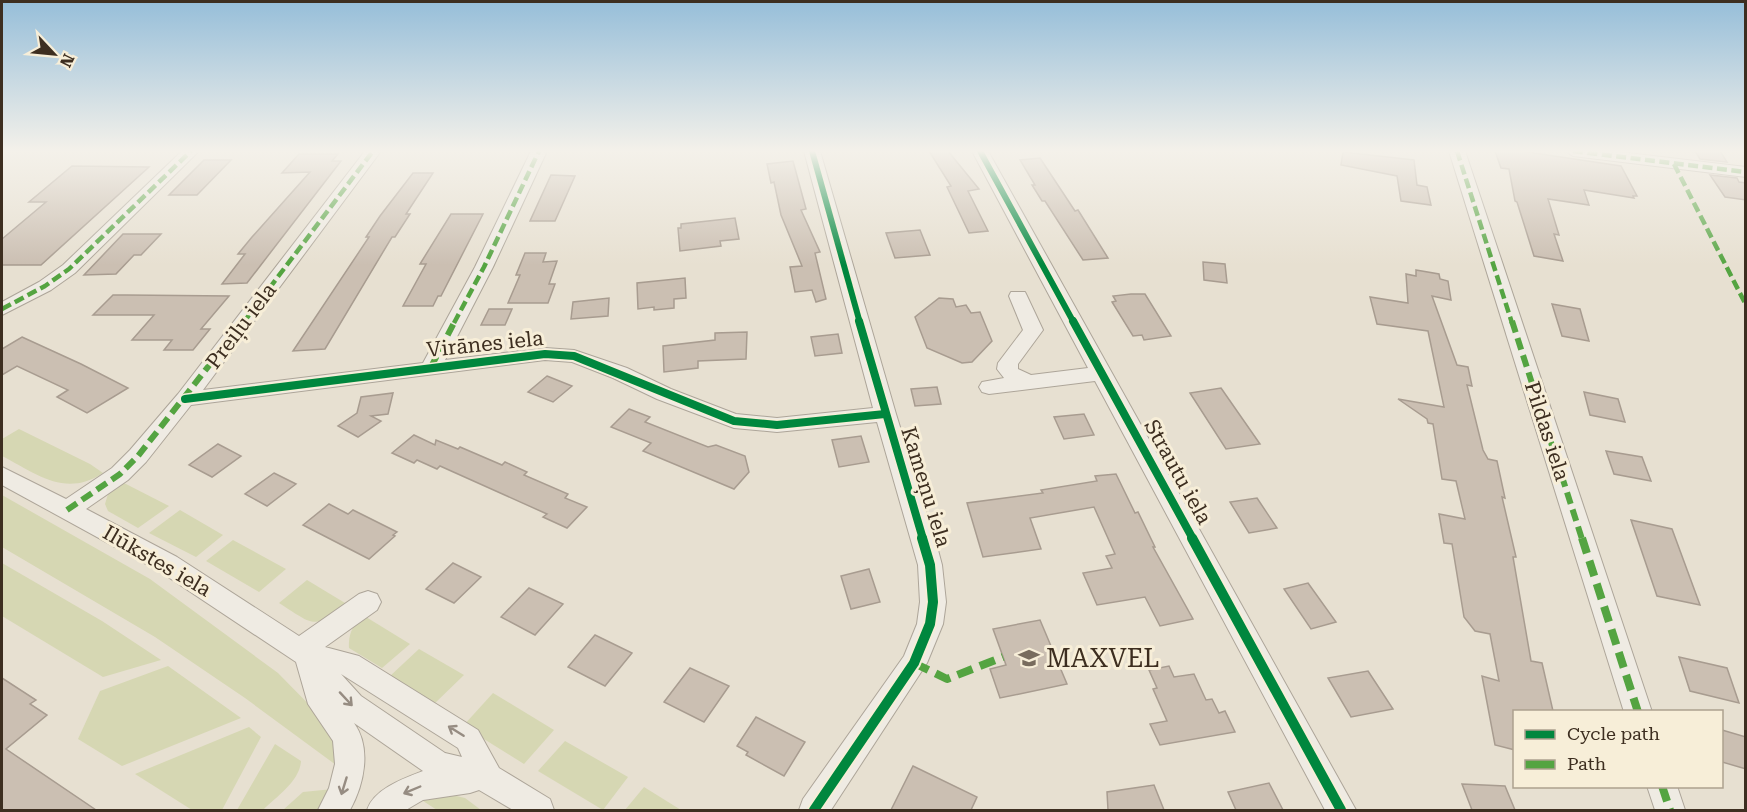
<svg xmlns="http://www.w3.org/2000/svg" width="1747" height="812" font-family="'Roboto Serif',serif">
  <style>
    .green { fill: #d6d7b3 }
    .building { fill: #cbbfb2; stroke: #a89c90; stroke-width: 1.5 }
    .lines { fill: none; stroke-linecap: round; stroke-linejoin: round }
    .minor-casing { stroke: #ada599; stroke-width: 2 }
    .minor { fill: #efebe3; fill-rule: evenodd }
    .quiet-far2 { stroke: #54a441; stroke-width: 4.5; stroke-dasharray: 10 4.5; stroke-linecap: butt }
    .quiet-far1 { stroke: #54a441; stroke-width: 6; stroke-dasharray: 12 6; stroke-linecap: butt }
    .quiet { stroke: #54a441; stroke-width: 8; stroke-dasharray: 16 8; stroke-linecap: butt }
    .cycleway-far2-casing { stroke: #f7eed8; stroke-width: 9 }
    .cycleway-far1-casing { stroke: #f7eed8; stroke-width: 11 }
    .cycleway-casing { stroke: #f7eed8; stroke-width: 14 }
    .cycleway-far2 { stroke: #00873e; stroke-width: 6 }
    .cycleway-far1 { stroke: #00873e; stroke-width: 8 }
    .cycleway { stroke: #00873e; stroke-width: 10 }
    .oneway { stroke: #968c82 }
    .labels { text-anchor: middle; stroke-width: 6; stroke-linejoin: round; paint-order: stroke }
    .street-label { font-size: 21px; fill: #3d2e20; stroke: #f7eed8 }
    .near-poi-label { font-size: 26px; fill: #3d2e20; stroke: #f7eed8; text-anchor: start }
  </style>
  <rect width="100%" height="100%" fill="#e7e0d1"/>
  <g class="green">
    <path d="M19,429L90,464L103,473C65,498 37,474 2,456V439Z"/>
    <path d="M124,483L169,506L138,528L108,511L105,504L108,494Z"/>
    <path d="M2,495L150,579L278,673L334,730L336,765L245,698L155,637L2,547Z"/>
    <path d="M180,510L223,535L196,557L149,533Z"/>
    <path d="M233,540L286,569L259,592L206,561Z"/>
    <path d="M2,563L102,621L161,660L103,677L2,616Z"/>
    <path d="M307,580L350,606C310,628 317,627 279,603Z"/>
    <path d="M366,617L410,644L382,668L349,648C348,635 353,621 366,617Z"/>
    <path d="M419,649L464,675L433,705L389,677Z"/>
    <path d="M168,666L241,718L122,766L78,739L100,691Z"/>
    <path d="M493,693L554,730L524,764L463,726Z"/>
    <path d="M249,727L261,737L222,810H192L135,774Z"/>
    <path d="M565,741L628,777L603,810L538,771Z"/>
    <path d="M275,744L301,761C300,781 276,797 263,810H237Z"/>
    <path d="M644,787L681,810H625Z"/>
    <path d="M333,789L323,810H283L303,792Z"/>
    <path d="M448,794L465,798L481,810H437L420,799Z"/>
  </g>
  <g class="building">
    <path d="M929,151H948L979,189L968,191L988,231L969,233L947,187L951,186Z"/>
    <path d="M1495,151H1520L1621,166L1637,196H1633L1634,198L1584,190L1589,205L1548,199L1559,235L1554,234L1563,261L1534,256L1517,202L1515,201L1509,169L1501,168Z"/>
    <path d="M1695,151H1720L1727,162L1700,159Z"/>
    <path d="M1343,152L1414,160L1417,185L1427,187L1431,205L1401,201L1397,176L1341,165Z"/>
    <path d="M299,154H338L332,161H341L247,283L222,284L245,254H238L252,237L310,172L282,173Z"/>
    <path d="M1040,158L1075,211L1078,210L1108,258L1083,260L1045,201H1042L1032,185H1035L1020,160Z"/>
    <path d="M204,160H231L197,195H169Z"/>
    <path d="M793,161L806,209L801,210L820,252L815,253L826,299L816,302L812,290L795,292L790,267L802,266L781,215L774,182L771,183L767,164Z"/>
    <path d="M72,166L149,167L41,265H2V239L46,202H29Z"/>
    <path d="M413,173H433L406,214H410L395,237H392L325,349L293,351L369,237H366L380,216Z"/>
    <path d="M551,175L575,176L555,221H530Z"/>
    <path d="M1710,175L1737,178L1739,182L1746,183V200L1725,197Z"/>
    <path d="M451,214H483L441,296H438L433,306H403L426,264H420Z"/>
    <path d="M735,218L739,239L720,241L721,246L680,251L678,228H681V224Z"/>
    <path d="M920,230L930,255L895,258L886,233Z"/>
    <path d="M123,234H161L141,255H134L116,274L84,275Z"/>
    <path d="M525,253H546L543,262L557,261L549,284H555L548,303H508L520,275H516Z"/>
    <path d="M1203,262L1225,264L1227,283L1204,280Z"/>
    <path d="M1416,270L1439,274L1440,279L1448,281L1451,300L1432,296L1457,365L1468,367L1472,386L1467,385L1483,450L1488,459L1497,461L1505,498L1502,497L1516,557H1513L1531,661L1542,663L1553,711H1515V750L1495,745L1482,676L1499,681L1490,634L1475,631L1464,617L1452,544L1444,543L1439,514L1465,519L1456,481L1442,479L1433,424L1428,423L1427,419L1398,399L1444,407L1428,331L1377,324L1370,297L1408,303L1406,274L1416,276Z"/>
    <path d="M685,278L686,298L674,299V308L654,310V307L638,309L637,283Z"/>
    <path d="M1131,294H1145L1171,336L1144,340L1142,335L1133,336L1112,302L1116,301L1113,296Z"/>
    <path d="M113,295H126L229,296L201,329H210L193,350H164L172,340H132L154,315H93Z"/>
    <path d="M609,298L608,316L571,319L573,302Z"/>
    <path d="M939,298L953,299L956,307L966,305L971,313L980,312L992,341L972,362L962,363L927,348L915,317Z"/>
    <path d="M1552,304L1580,309L1589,341L1562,336Z"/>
    <path d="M489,309H512L505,325H481Z"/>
    <path d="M747,332L746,359L698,361V368L664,372L663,346L715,340V333Z"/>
    <path d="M838,334L842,353L815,356L811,337Z"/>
    <path d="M22,337L81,364L128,388L87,413L57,397L68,390L17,366L2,375V349Z"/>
    <path d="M547,376L572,386L553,402L528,392Z"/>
    <path d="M937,387L941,404L915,406L911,389Z"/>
    <path d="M1221,388L1260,444L1226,449L1190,393Z"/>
    <path d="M1584,392L1618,399L1625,422L1590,415Z"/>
    <path d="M393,393L388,414L371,416L381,421L358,437L338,426L357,413L361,397Z"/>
    <path d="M629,409L650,417L645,422L708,447L716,445L745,456L749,472L734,489L643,451L651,443L611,427Z"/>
    <path d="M1084,414L1094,435L1064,439L1054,417Z"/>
    <path d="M414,435L435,445L436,440L458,449L460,447L502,465L505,462L527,472L524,475L568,494L565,498L587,507L567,528L543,517L547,514L440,466L437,469L417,460L414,463L392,453Z"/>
    <path d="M861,436L869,462L839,467L832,440Z"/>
    <path d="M218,444L241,456L212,477L189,465Z"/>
    <path d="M1606,451L1642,457L1651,481L1614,474Z"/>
    <path d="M274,473L296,484L267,506L245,494Z"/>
    <path d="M1116,474L1135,513L1138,512L1155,547H1153L1193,619L1160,626L1145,597L1097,605L1083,573L1112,568L1106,556L1115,554L1094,507L1030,518L1041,549L983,557L967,503L1043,493L1041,490L1097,481L1095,476Z"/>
    <path d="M1257,498L1277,528L1249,533L1230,502Z"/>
    <path d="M329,504L348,514L353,510L397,532L393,535L395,536L369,559L303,525Z"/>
    <path d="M1631,520L1672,529L1700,605L1657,596Z"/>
    <path d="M453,563L481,577L454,603L426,589Z"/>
    <path d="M869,569L880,602L851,609L841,576Z"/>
    <path d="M1308,583L1336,622L1311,629L1284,589Z"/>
    <path d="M529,588L563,604L535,635L501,617Z"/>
    <path d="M1040,620L1067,684L1000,698L990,669L1006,665L993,629Z"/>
    <path d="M595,635L632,653L605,686L568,667Z"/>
    <path d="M1679,657L1727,668L1739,703L1690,691Z"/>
    <path d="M1169,666L1174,677L1194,674L1206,700L1212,699L1219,713L1225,711L1235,732L1160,745L1150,724L1167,721L1153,689L1157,688L1149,670Z"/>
    <path d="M690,668L729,686L704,722L664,702Z"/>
    <path d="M1368,671L1393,709L1351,717L1328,678Z"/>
    <path d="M2,678L36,700L30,704L47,715L6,749L96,810H2Z"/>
    <path d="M756,717L805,742L784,776L746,755L748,752L737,746Z"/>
    <path d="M1722,730L1746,737V769L1722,762Z"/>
    <path d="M913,766L977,797L971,810H891Z"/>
    <path d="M1269,783L1283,810H1236L1228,792Z"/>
    <path d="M1462,784L1505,786L1515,810H1472Z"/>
    <path d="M1154,785L1164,810H1108L1107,792Z"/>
  </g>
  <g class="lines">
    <defs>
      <g id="minor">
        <path d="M182,151H199L75,273L51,290L2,315V302L39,282L63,265Z"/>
        <path d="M365,151H381L203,390L423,363L475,267L531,151H547L493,267L445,360L545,348L574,350L627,368L671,389L736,414L777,418L873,408L804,151H820L896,414L938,550L942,565L946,602L943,624L927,663L831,810H799L803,799L904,656L917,624L920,602L918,565L877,422L777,432L734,428L657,399L613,378L572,362L545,360L191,405L146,462L128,480L86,509L177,557L299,636L359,594L368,591L377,594L381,602L377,610L325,647L359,656L478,730L499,768L550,799L554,810H513L479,790L470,793L423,800L406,810H367C374,789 402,779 423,771L354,723C372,748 364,785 350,810H318L329,788L335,764L333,741L308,704L296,662L159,571L2,485V467L66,499L112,468L130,450L178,394ZM341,674L458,748L462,757L445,753L361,696Z"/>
        <path d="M972,151H988L1356,810H1325L1095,381L989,394L982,392L979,387L982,382L1004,378L997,369L998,363L1023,330L1009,296L1011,292H1025L1027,296L1043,330L1018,364V369L1031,375L1088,368Z"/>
        <path d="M1449,151H1465L1652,712H1624Z"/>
        <path d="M1565,151H1611L1746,167V177L1573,156Z"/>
        <path d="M1647,786H1677L1685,810H1655Z"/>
      </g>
    </defs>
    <use href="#minor" class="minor-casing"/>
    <use href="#minor" class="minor"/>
    <g class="quiet-far2">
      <path d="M1457,151L1512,323"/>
      <path d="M1573,151L1746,172"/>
      <path d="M1674,164L1746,305"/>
      <path d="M2,309L45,286L69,269L191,151"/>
      <path d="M243,323L373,151"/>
      <path d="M454,323L484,267L539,151"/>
    </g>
    <g class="quiet-far1">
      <path d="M1512,321L1582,539"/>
      <path d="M431,367L455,321"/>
      <path d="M67,510L120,474L138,456L244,321"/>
    </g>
    <g class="quiet">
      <path d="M1582,538L1638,712"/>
      <path d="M914,663L947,679L1003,657"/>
      <path d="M1662,786L1670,810"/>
    </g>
    <defs>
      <g id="cycleway-far2">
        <path d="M812,151L860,323"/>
        <path d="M980,151L1074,323"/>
      </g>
      <g id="cycleway-far1">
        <path d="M859,321L923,539"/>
        <path d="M1073,321L1193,539"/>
        <path d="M185,399L545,354L574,356L734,421L777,425L885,414"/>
      </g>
      <g id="cycleway">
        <path d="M1192,538L1341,810"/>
        <path d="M814,810L914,663L930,624L933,602L930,565L922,538"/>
      </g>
    </defs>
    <use href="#cycleway-far2" class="cycleway-far2-casing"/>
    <use href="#cycleway-far1" class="cycleway-far1-casing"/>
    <use href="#cycleway" class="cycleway-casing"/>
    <use href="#cycleway-far2" class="cycleway-far2"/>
    <use href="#cycleway-far1" class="cycleway-far1"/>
    <use href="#cycleway" class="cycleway"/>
  </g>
  <defs><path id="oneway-shaft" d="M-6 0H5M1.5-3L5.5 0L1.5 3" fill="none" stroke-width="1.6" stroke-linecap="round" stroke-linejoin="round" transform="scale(1.5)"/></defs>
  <g class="oneway">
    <use href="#oneway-shaft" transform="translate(346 699) rotate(47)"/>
    <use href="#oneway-shaft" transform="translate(456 731) rotate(-148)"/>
    <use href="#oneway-shaft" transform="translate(344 786) rotate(107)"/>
    <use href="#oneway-shaft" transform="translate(412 790) rotate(157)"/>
  </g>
  <linearGradient id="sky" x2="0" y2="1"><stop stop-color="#96bed9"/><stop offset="0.57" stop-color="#f4f1ea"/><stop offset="1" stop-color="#f4f1ea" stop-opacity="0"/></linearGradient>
  <rect width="1747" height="265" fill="url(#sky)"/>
  <defs>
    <symbol id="school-bare" viewBox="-9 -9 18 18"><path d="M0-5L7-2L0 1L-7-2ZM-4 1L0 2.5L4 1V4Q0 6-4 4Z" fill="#786c5e" stroke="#f7eed8" stroke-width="2.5" paint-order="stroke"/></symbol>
  </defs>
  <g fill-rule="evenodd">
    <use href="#school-bare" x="1014" y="643" width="30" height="30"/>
  </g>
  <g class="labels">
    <g class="street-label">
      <text transform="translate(241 326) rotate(-53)" y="7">Preiļu iela</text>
      <text transform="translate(485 344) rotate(-6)" y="7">Virānes iela</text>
      <text transform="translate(1547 431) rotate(72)" y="7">Pildas iela</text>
      <text transform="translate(1178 472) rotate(61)" y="7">Strautu iela</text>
      <text transform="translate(926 487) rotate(73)" y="7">Kameņu iela</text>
      <text transform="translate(157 561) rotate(30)" y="7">Ilūkstes iela</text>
    </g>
    <g class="near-poi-label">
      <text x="1046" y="667">MAXVEL</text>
    </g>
  </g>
  <rect width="1747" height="812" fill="none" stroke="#3d2e20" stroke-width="6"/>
  <rect x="1513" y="710" width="210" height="78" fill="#f7eed8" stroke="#ada18e" stroke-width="1.5"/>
  <rect x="1525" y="730" width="30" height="9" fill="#00873e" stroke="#ada18e" stroke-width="1.5"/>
  <text x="1567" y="740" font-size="18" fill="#3d2e20">Cycle path</text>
  <rect x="1525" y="760" width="30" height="9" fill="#54a441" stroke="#ada18e" stroke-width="1.5"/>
  <text x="1567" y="770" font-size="18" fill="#3d2e20">Path</text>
  <g transform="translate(54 54) rotate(116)" stroke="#f7eed8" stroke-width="4.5" paint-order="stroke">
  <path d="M0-4.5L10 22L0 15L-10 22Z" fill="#3d2e20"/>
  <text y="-9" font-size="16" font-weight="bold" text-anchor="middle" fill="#3d2e20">N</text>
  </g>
</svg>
